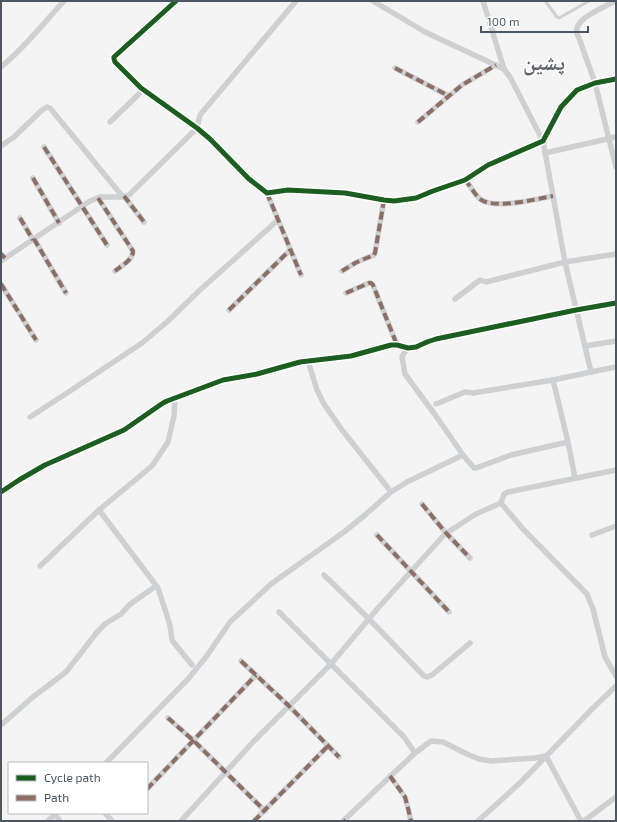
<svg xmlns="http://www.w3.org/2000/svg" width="617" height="822" font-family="'Exo 2','Noto Naskh Arabic',sans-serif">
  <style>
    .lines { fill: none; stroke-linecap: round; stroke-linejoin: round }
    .service { stroke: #ced0d2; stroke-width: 3 }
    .minor { stroke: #ced0d2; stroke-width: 5.5 }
    .quiet { stroke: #8d6e63; stroke-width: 4; stroke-dasharray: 8 4; stroke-linecap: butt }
    .cycleway-casing { stroke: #fff; stroke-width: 8 }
    .cycleway { stroke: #1b5e20; stroke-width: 5 }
    .labels { text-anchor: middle; stroke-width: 3.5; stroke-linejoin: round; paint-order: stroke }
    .town-label { font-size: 21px; font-weight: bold; fill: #5f6368; stroke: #fff }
  </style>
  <rect width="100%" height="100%" fill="#f4f4f4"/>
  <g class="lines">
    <path class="service" d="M546,2L557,17L559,18L589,1"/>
    <g class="minor">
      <path d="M176,1L114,57V59L115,62L141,88L197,128L210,139L249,179L267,193L288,190L345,193L384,200L394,201L416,198L433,191L465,180L488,165L543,141L561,107L577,90L595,83L616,79"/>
      <path d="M373,1L425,32L504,69L510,77L543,141L565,262L591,372L553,380L568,442L575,478"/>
      <path d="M483,1L504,69"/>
      <path d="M615,1C604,8 567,20 579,38L595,83L616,167"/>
      <path d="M1,67C24,48 44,23 64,1"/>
      <path d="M395,68L449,96"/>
      <path d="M110,122L143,90"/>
      <path d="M418,122L462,85L496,65"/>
      <path d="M1,146L14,137L42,110L47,107L50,108L123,197"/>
      <path d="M44,147L107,245"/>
      <path d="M545,153L616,137"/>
      <path d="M33,178L59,223"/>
      <path d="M465,180C470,185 475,195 480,199C494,210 536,199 553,196"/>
      <path d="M267,193L301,275"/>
      <path d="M124,196L144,222"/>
      <path d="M98,198L133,251C133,260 121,266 115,271"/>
      <path d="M20,218L33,240"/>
      <path d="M34,239L66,293"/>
      <path d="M1,254L5,258"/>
      <path d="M1,261L90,201L100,197H123L129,195L197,128L200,115L296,1"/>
      <path d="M342,271L357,262L374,255L375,253L384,200"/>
      <path d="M1,284L36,340"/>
      <path d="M346,293L369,283H371L373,285L397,345"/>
      <path d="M455,299L480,280L486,282L565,262L616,254"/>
      <path d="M229,310L290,250"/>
      <path d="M585,346L616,341"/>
      <path d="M408,348L404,353L402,357L405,374L436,416L463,455L474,468H476L511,455L568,442"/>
      <path d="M308,361L317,390L324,404L342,430L388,488"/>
      <path d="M591,372L616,367"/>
      <path d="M436,404L465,392L473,393L553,380"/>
      <path d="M30,417L67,393L142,343L168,321L200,290L278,220"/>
      <path d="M616,470L508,492L504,494L501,503L523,529L587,594L593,609L605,657L616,676"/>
      <path d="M1,492L19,480L45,465L124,430L163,403L167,401L223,380L257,374L300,362L351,356L391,345H397L408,348L416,347L427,342L436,339L576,310L616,303"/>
      <path d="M422,504L446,533L470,558"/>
      <path d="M99,510L158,588L170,625L172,640L175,644L192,665"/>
      <path d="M377,535L449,612"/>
      <path d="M592,535L616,526"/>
      <path d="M40,566L99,510L152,466L168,442L174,416L175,398"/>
      <path d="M324,575L369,619L424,676L427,677L432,675L470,643"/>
      <path d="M279,612L404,737L415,753"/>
      <path d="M241,661L289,706L339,757"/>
      <path d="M168,718L194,741L265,811"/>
      <path d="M1,725L33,697L66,672L98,631L105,624L121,614L129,605L156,586"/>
      <path d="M106,763L188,679L206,657L230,622L271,584L344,532L365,515L391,492L407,482L463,455"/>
      <path d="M390,776L405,797L408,808L411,821"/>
      <path d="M147,789L256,675"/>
      <path d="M105,813L112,821"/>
      <path d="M55,814L60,821"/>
      <path d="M48,821L56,813"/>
      <path d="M181,821L253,742L331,664L378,608L445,534L476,514L501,503"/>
      <path d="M254,821L328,746"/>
      <path d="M343,821L415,753L431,741L443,742L469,755L479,759L491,761L535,758L546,756L581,821"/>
      <path d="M478,821L522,781L593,708L616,686"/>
      <path d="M584,821L616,797"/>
    </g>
    <g class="quiet">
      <path d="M395,68L449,96"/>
      <path d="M418,122L462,85L496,65"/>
      <path d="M44,147L107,245"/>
      <path d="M33,178L59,223"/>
      <path d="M465,180C470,185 475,195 480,199C494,210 536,199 553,196"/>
      <path d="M267,193L301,275"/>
      <path d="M124,196L144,222"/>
      <path d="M98,198L133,251C133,260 121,266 115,271"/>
      <path d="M20,218L33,240"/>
      <path d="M34,239L66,293"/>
      <path d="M1,254L5,258"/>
      <path d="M342,271L357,262L374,255L375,253L384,200"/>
      <path d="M1,284L36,340"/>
      <path d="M346,293L369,283H371L373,285L397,345"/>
      <path d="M229,310L290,250"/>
      <path d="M422,504L446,533L470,558"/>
      <path d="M377,535L449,612"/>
      <path d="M241,661L289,706L339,757"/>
      <path d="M168,718L194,741L265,811"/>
      <path d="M390,776L405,797L408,808L411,821"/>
      <path d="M147,789L256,675"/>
      <path d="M343,820L344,821"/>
      <path d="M254,821L328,746"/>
    </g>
    <defs>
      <g id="cycleway">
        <path d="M176,1L114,57V59L115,62L141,88L197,128L210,139L249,179L267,193L288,190L345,193L384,200L394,201L416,198L433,191L465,180L488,165L543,141L561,107L577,90L595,83L616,79"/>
        <path d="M1,492L19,480L45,465L124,430L163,403L167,401L223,380L257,374L300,362L351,356L391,345H397L408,348L416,347L427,342L436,339L576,310L616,303"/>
      </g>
    </defs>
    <use href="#cycleway" class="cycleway-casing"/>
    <use href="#cycleway" class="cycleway"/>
  </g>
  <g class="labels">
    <g class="town-label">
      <text x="544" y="70">پشین</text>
    </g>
  </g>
  <rect width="617" height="822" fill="none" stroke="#4a5661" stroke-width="4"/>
  <rect x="8" y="762" width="140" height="52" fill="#ffffff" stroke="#b7bbc0"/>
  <rect x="16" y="775" width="20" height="6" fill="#1b5e20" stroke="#b7bbc0"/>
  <text x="44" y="782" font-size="12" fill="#4a5661">Cycle path</text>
  <rect x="16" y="795" width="20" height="6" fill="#8d6e63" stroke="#b7bbc0"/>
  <text x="44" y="802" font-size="12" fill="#4a5661">Path</text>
  <path d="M481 26v6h107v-6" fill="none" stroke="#4a5661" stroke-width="2"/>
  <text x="487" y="26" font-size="12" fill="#4a5661" stroke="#ffffff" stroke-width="3" paint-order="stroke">100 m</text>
</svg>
